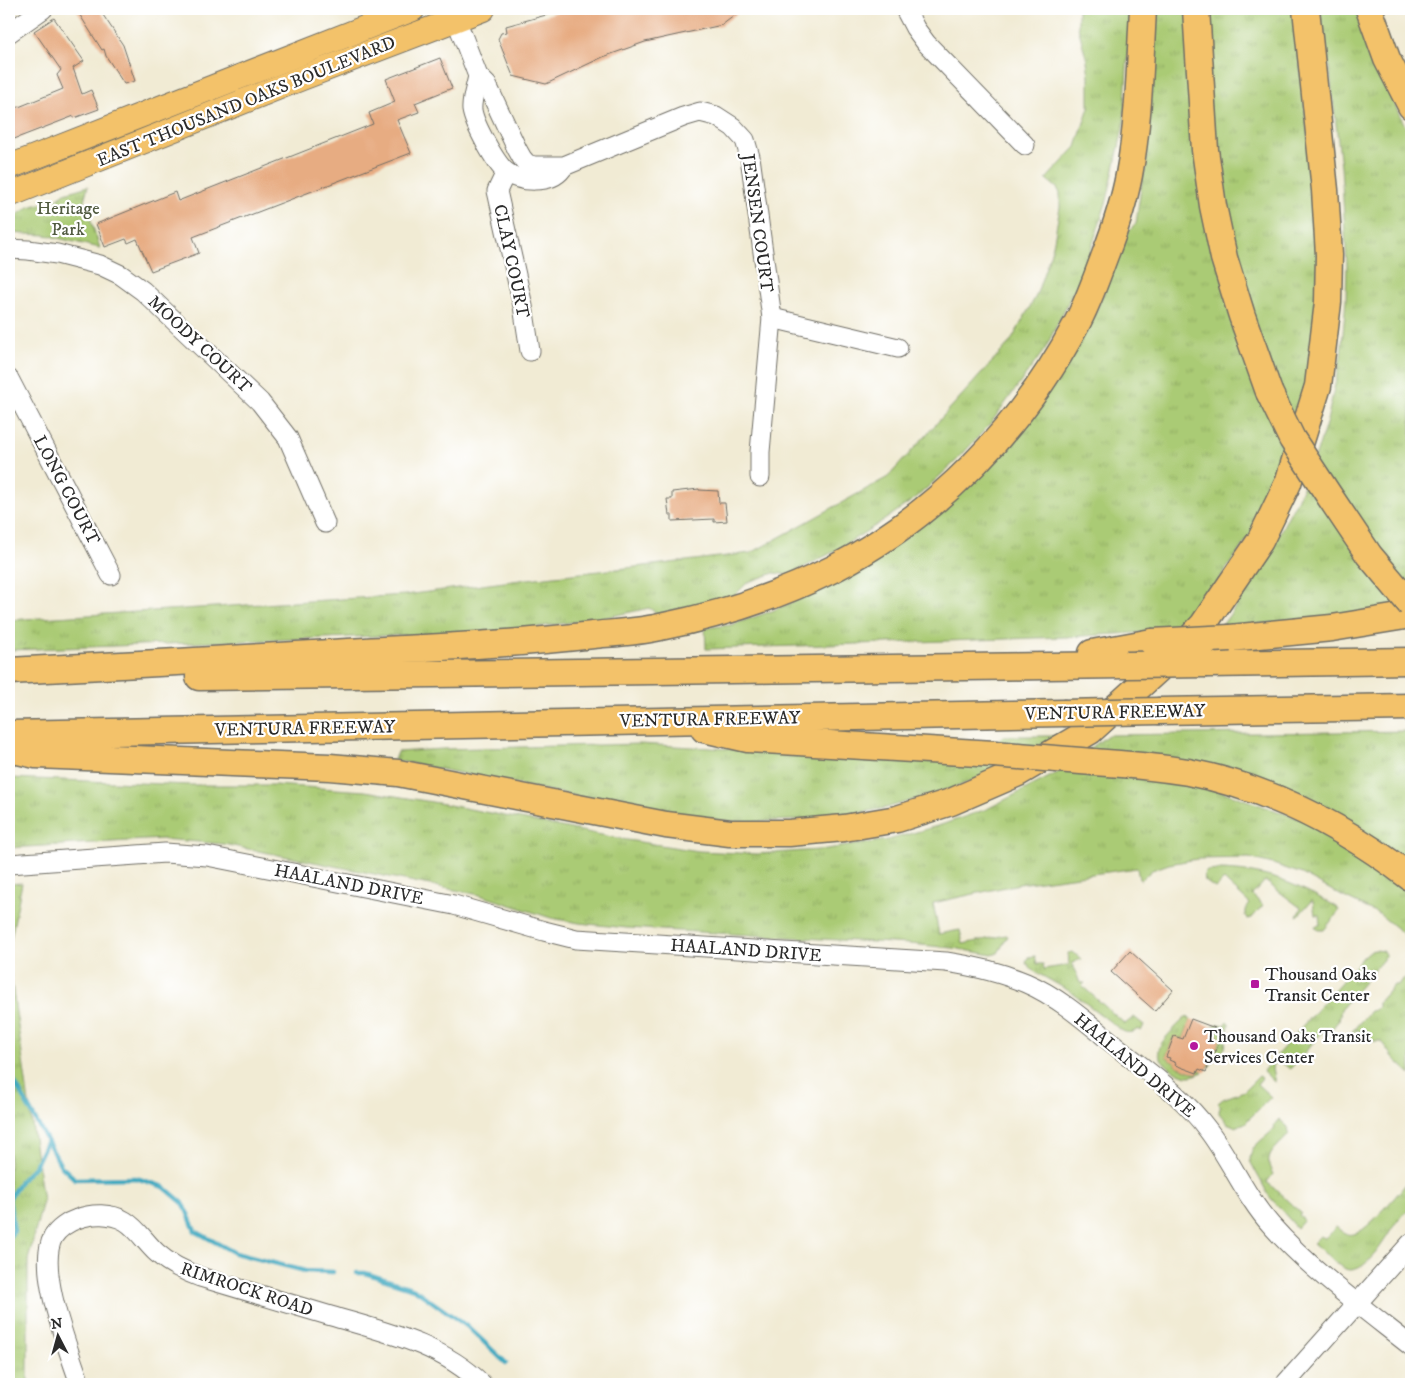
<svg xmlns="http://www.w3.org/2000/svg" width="1420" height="1393" font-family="'IM FELL DW Pica',serif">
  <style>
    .grass { fill: url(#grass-tufts); stroke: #6a7b50 }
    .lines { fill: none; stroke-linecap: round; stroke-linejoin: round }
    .stream { stroke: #40a9c0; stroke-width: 4.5 }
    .building { fill: #e7ac82 }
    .minor-casing { stroke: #706e66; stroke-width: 21 }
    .major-casing { stroke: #706e66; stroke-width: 26 }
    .highway-casing { stroke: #706e66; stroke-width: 29 }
    .minor { stroke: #fff; stroke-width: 19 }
    .major { stroke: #f3c26a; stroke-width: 24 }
    .highway { stroke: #f3c26a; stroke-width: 26 }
    .highway-bridge-casing { stroke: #706e66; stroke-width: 29; stroke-linecap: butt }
    .highway-bridge { stroke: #f3c26a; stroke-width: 26 }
    .poi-dot { fill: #b5179e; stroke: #fff; stroke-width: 2 }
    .labels { text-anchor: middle; stroke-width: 4.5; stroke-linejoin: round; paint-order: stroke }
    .street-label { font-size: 18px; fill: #2b2b2b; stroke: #fff }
    .park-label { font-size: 18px; fill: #515b41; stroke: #fff }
    .poi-label { font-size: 18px; fill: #2b2b2b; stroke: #fff; text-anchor: start }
  </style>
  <defs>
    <pattern id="grass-tufts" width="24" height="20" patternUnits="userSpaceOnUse" patternTransform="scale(1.25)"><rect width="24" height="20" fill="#aacb74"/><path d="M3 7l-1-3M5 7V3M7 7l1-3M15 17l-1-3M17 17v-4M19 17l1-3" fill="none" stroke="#92ae65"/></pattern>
  </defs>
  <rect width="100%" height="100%" fill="#fff"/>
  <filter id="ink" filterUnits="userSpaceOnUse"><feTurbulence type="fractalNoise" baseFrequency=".02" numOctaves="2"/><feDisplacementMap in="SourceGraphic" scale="10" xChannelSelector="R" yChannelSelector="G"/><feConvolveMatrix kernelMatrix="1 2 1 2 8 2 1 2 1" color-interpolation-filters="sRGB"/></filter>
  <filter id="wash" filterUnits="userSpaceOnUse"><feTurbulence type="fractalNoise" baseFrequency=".0096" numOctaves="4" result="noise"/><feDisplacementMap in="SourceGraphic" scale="20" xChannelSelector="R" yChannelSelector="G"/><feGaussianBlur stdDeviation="1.12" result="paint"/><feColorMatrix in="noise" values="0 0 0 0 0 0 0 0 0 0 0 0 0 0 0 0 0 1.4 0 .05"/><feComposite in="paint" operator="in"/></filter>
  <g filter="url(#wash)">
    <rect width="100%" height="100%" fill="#f1ebd4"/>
    <g class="grass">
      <path d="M1078,9H1130L1124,124L1107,200L1085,268L1045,349L990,424L957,460L917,497L883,521L835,551L789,575L774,573L748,582L734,596L658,614L649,608L603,618L508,631L9,650V620L405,595L528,579L662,564L751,553L888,477L1011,341L1036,296L1053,246L1060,207V193L1057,188L1046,179L1076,147L1089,107V76L1087,61L1078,27Z"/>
      <path d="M1157,9H1294L1319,240L1313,363L1278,479L1252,532L1184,630L1066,637L706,649L705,628L731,625L772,611L816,591L901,541L1094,316L1128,232L1136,224L1142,180L1146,168L1154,66Z"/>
      <path d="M1320,9H1356L1391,98L1411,137V603L1327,618L1221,627L1254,581L1299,496L1317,452L1327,421L1341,356L1346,300L1347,266L1341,166L1329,65Z"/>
      <path d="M88,186L84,200L100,248L45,235L9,233V218L16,216L29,207L39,204H50L65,193Z"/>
      <path d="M1411,731V863L1345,821L1084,753L1108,735Z"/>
      <path d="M1003,736H1057L999,769L959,786L886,808L824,819L742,822L682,817L394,760L397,752L443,749L639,744L818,754L990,747Z"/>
      <path d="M1063,770L1088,772L1209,787L1317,825L1411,887V940L1379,914L1342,896L1302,874L1273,864L1249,858L1197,859L1169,864L1152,870L1141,880L1139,879L1137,868L1019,884L933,903L939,934L960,930L963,944L1006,935L1008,936L998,953L992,955L953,948L910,944L627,928L579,923L551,918L480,895L223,844L162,839L9,848V778L190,785H274L365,791L444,804L627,840L699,851L757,854L820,850L888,840L941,825L987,809Z"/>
      <path d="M1219,870C1268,871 1296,884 1337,907L1339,911L1324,930H1318L1315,926L1320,925L1319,915H1315L1313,901H1311L1299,915L1297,916L1301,908L1265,881L1252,895L1263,905L1252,918L1248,919L1245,916V910L1250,904L1224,880L1215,888L1205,881L1204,874L1207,871Z"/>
      <path d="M22,883L9,949V884Z"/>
      <path d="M1375,950L1382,951L1386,954V956L1341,1009L1339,1020L1332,1029L1327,1027L1290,1069L1281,1062L1273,1064L1272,1069L1275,1083L1263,1071L1363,957L1370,951Z"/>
      <path d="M1073,952L1081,959L1072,963L1080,983H1085L1082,986L1125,1024L1134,1017L1144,1025L1141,1031L1138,1029C1133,1033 1127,1034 1121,1030L1071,992L1032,970L1028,964H1026L1028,957L1035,956L1037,964H1043L1044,969L1069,965L1068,953Z"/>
      <path d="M9,963L43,1201L28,1260V1384H9Z"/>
      <path d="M1411,977V1075L1393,1058L1381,1041H1369L1357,1030L1348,1038L1347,1037L1370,1011L1375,1010L1378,1007V1003L1394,985H1398L1402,979Z"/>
      <path d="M1188,1017L1191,1019L1183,1039L1174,1036L1166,1057L1170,1058L1169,1060L1175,1063V1065L1197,1074L1199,1069L1203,1072C1198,1074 1194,1076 1188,1076C1178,1075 1156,1061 1159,1049C1161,1040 1177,1026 1184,1019Z"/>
      <path d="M1226,1022L1229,1023L1225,1048L1207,1069L1220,1041L1219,1036L1213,1034L1215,1028L1212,1027L1217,1024L1225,1025Z"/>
      <path d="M1259,1076L1262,1078L1257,1084L1271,1097L1245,1123L1235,1127L1234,1126L1227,1123L1219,1113L1220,1105L1218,1103L1223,1099L1244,1091Z"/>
      <path d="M1279,1119L1288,1127L1289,1134C1277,1149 1261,1155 1273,1174L1267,1182L1301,1213L1299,1216L1304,1220L1297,1228L1269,1196L1250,1161C1250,1143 1267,1139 1275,1127L1274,1125Z"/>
      <path d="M1411,1178V1209C1406,1212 1401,1216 1397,1221C1387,1235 1365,1280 1343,1268C1333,1262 1323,1251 1313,1243L1320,1236L1325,1238L1336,1227C1341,1231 1347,1236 1354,1234C1368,1231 1400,1191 1411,1178Z"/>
    </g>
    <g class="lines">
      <g class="stream">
        <path d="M9,1072L61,1166L75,1179L136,1178L164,1187L184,1204L195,1231L235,1253L305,1271L333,1272"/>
        <path d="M9,1237L14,1231L9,1199L20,1181L35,1166L47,1141"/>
        <path d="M357,1273H365L414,1289L468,1327L506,1363"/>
      </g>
    </g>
    <g id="blocks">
      <g class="building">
        <path d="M76,9H99L123,45L135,81L124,84L106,56L104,49L102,50Z"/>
        <path d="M568,9H743L722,25L645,42L603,57L546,84L513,76L498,39L501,33L507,32L506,26Z"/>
        <path d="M54,18L84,61L73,68L82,94L91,90L99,109L74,118V116L9,141V111L63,89L57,75L61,70L34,31Z"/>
        <path d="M440,58L452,88L415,103L419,112L397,120L411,153L193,237L199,253L151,271L137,239L128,243L126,239L105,247L96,224L175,192L178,201L373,124L369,113L395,102L386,79Z"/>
        <path d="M699,489V490L718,491L719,503H725L727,521L714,522V519L672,521V515H669L667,499H672V492Z"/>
        <path d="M1130,951L1173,990L1155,1011L1111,972Z"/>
        <path d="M1191,1019L1215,1028L1213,1034L1219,1036L1220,1041L1206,1072L1199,1069L1197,1073L1175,1065L1176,1063L1169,1060L1170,1058L1166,1057L1174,1036L1183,1039Z"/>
      </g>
    </g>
  </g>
  <g filter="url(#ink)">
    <use href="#blocks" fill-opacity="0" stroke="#706e66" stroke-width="1"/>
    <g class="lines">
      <defs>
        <g id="minor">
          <path d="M452,9L478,76L487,85L517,149L522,158L527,164L534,166H564L683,117L700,112L716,116L733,127L745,140L750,157L772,318L760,452V477"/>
          <path d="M905,9L915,28L926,43L1025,145"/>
          <path d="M9,33L43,9"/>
          <path d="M478,76C476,87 471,100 472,110C474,124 495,162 505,171C519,183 551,184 562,169"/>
          <path d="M506,172L497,191L523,306L530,351"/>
          <path d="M9,249L28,250L57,254L100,265L121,275L143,291L260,402L288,438L325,523"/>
          <path d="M772,318L898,348"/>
          <path d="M9,379L111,575"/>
          <path d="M9,864L165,853L207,856L454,905L544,931L576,939L946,962C973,966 1000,972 1026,983C1059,997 1088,1023 1116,1046C1148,1072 1183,1096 1208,1130C1231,1160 1245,1196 1271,1225C1312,1271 1363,1308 1411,1346"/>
          <path d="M80,1384C69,1350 36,1270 53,1237C58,1229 68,1222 77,1219C92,1213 111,1213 125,1221C137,1228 146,1243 157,1253C169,1264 184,1271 200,1277C243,1290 287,1303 331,1316C385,1332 441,1344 482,1384"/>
          <path d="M1285,1384L1411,1243"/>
        </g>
        <g id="major">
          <path d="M9,167L413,9"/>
          <path d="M9,195L302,78L483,9"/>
        </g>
        <g id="highway">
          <path d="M1196,9L1205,150L1213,206L1224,258L1242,316L1269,392"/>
          <path d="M1369,9L1387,59L1411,106"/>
          <path d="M1230,638L1332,628L1411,615"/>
          <path d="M1092,653L1152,642"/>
          <path d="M1208,664L1411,661"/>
          <path d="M9,671C128,665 246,658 365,651C441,647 517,644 593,635C615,633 638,632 660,627C720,615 779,596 833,569C936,516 1022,427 1076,325C1088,303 1096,279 1105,255C1115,229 1124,202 1129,175C1139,121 1140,64 1143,9"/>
          <path d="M199,677L1126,665"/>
          <path d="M1160,711L1411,707"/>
          <path d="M704,729L748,739L994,754"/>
          <path d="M9,734L1063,713"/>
          <path d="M9,749L36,755L330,767L398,773L666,825L730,833H789L844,828L897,819L951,802L1018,773L1090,731L1176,653L1203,625L1260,541L1288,483L1318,386L1328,302L1329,255L1325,190L1306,9"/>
          <path d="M1093,762C1125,764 1157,767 1188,772C1271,788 1345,827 1411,878"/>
        </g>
      </defs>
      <use href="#minor" class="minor-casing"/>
      <use href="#major" class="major-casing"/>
      <use href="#highway" class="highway-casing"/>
      <use href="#minor" class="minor"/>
      <use href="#major" class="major"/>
      <use href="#highway" class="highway"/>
      <defs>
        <g id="highway-bridge">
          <path d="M1269,392L1292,439L1328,494L1369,555L1411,605"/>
          <path d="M1152,642L1230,638"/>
          <path d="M1126,665L1208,664"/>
          <path d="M1063,713L1160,711"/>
          <path d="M994,754L1093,762"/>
        </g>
      </defs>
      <use href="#highway-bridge" class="highway-bridge-casing"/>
      <use href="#highway-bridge" class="highway-bridge"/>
    </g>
  </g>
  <g class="poi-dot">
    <rect x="1250" y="979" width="10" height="10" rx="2.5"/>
    <circle cx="1194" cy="1046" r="5"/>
  </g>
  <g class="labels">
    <g class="street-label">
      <text transform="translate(246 101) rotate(-22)" y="6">EAST THOUSAND OAKS BOULEVARD</text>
      <text transform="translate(758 223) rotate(82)" y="6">JENSEN COURT</text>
      <text transform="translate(512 261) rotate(78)" y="6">CLAY COURT</text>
      <text transform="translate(200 344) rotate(43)" y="6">MOODY COURT</text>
      <text transform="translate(67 490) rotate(62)" y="6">LONG COURT</text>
      <text transform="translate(1115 712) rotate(-1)" y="6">VENTURA FREEWAY</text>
      <text transform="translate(710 719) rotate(-1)" y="6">VENTURA FREEWAY</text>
      <text transform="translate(305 728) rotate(-1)" y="6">VENTURA FREEWAY</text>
      <text transform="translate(349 884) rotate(11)" y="6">HAALAND DRIVE</text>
      <text transform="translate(746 950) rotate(4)" y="6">HAALAND DRIVE</text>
      <text transform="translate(1135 1065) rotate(40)" y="6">HAALAND DRIVE</text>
      <text transform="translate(247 1289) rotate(18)" y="6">RIMROCK ROAD</text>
    </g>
    <g class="park-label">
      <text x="68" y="214">Heritage<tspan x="68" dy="21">Park</tspan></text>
    </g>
    <g class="poi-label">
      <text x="1265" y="980">Thousand Oaks<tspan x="1265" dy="21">Transit Center</tspan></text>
      <text x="1204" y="1042">Thousand Oaks Transit<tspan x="1204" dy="21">Services Center</tspan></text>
    </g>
  </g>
  <rect width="1420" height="1393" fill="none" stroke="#fff" stroke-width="30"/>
  <g transform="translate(58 1336) rotate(354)" stroke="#ffffff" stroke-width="4" paint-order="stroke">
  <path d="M0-4L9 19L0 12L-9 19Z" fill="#2b2b2b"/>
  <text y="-8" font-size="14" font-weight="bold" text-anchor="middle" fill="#2b2b2b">N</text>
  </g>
</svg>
